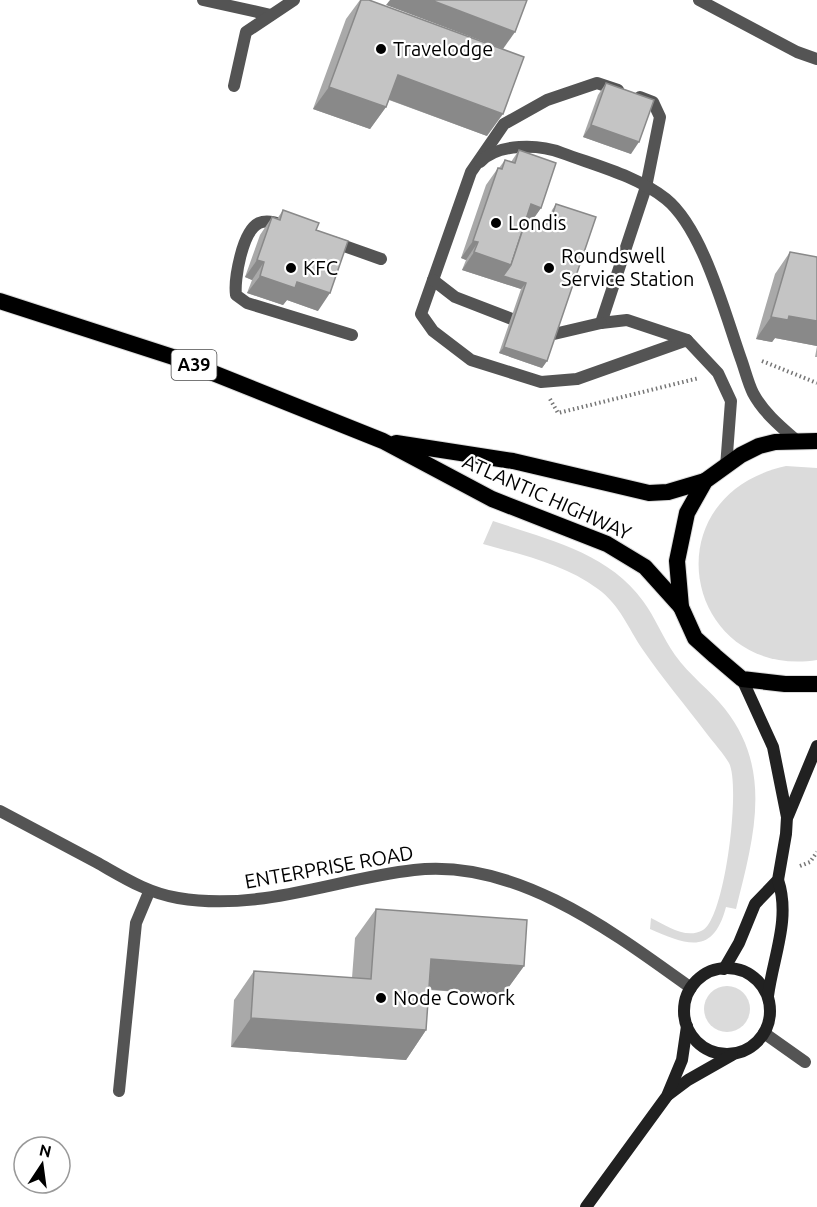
<svg xmlns="http://www.w3.org/2000/svg" width="817" height="1207" font-family="Ubuntu,sans-serif">
  <style>
    .green { fill: #dbdbdb }
    .lines { fill: none; stroke-linecap: round; stroke-linejoin: round }
    .trunk-casing { stroke: #dbdbdb; stroke-width: 18 }
    .path { stroke: #767676; stroke-width: 4; stroke-dasharray: 1.5 3; stroke-linecap: butt }
    .service { stroke: #545454; stroke-width: 12 }
    .minor { stroke: #545454; stroke-width: 12 }
    .secondary { stroke: #212121; stroke-width: 12 }
    .trunk { stroke: #000; stroke-width: 16 }
    .wall { fill: #a9a9a9 }
    .shaded-wall { fill: #898989 }
    .building { fill: #c4c4c4; stroke: #898989; stroke-width: 1.5 }
    .poi-dot { fill: #000; stroke: #fff; stroke-width: 2 }
    .labels { text-anchor: middle; stroke-width: 4.5; stroke-linejoin: round; paint-order: stroke }
    .shield { fill: #fff; stroke: #4c4c4c; stroke-width: 1.5 }
    .shield-label { font-size: 18px; font-weight: bold; fill: #000 }
    .poi-label { font-size: 20px; fill: #000; stroke: #fff; text-anchor: start }
    .street-label { font-size: 20px; fill: #000; stroke: #fff }
  </style>
  <rect width="100%" height="100%" fill="#fff"/>
  <g class="green">
    <path d="M786,466L817,468V660C686,680 647,497 786,466Z"/>
    <path d="M493,521C546,539 608,552 643,601C655,617 663,638 675,655C689,675 710,690 725,709C774,771 753,840 736,909L726,907C713,956 687,945 650,929L651,918C666,925 686,940 703,930C725,918 741,786 729,763C723,753 714,743 707,734C686,706 663,679 643,650C628,628 620,605 598,589C564,564 522,555 483,544Z"/>
    <circle cx="727" cy="1009" r="23"/>
  </g>
  <g class="lines">
    <defs>
      <g id="trunk">
        <path d="M0,301L173,357L383,441L492,499L607,544L645,567L681,607"/>
        <path d="M817,441L775,442L759,446L741,455L705,481L687,513L677,561L681,607L695,638L715,656L742,679L785,684H817"/>
        <path d="M396,443L513,461L649,493L668,492L705,481"/>
      </g>
    </defs>
    <use href="#trunk" class="trunk-casing"/>
    <g class="path">
      <path d="M762,361L817,383"/>
      <path d="M550,399L558,413L699,378"/>
      <path d="M800,866L810,862L817,852"/>
    </g>
    <g class="service">
      <path d="M203,0L271,15"/>
      <path d="M699,0L797,52L817,59"/>
      <path d="M234,86L246,32L294,0"/>
      <path d="M618,90L597,83L547,100L504,124L471,172L421,314L433,331L471,360L541,382L577,379L687,340L718,373L731,401L726,467"/>
      <path d="M640,97L653,102L660,117L646,187L601,323L627,320L687,340"/>
      <path d="M480,162C498,143 539,144 562,153C597,166 637,176 666,199C703,229 725,314 741,359C745,370 748,383 753,393C763,412 781,427 796,440"/>
      <path d="M283,225C275,222 266,220 259,223C242,231 234,280 236,295L247,303L352,335"/>
      <path d="M333,242L381,259"/>
      <path d="M433,280L455,297L525,324"/>
      <path d="M541,330L554,334L601,323"/>
      <path d="M764,1033L805,1062"/>
      <path d="M119,1091L136,923L149,892"/>
    </g>
    <path class="minor" d="M0,811C32,828 64,845 96,862C123,877 147,893 178,898C260,912 334,879 414,870C516,858 613,932 691,988"/>
    <g class="secondary">
      <path d="M788,816L817,746"/>
      <circle cx="727" cy="1011" r="43"/>
      <path d="M724,969L739,943L755,904L778,880L786,834L787,817L773,747L742,679"/>
      <path d="M768,996C773,957 791,919 778,880"/>
      <path d="M668,1095L688,1080L732,1055"/>
      <path d="M586,1207L667,1096L682,1060L687,1026"/>
    </g>
    <use href="#trunk" class="trunk"/>
  </g>
  <g class="wall">
    <path d="M360,0H369L487,136L389,100L386,107L370,129L313,109L346,19Z"/>
    <path d="M606,83L631,154L583,137L598,95Z"/>
    <path d="M519,150L541,208L533,219L547,224L552,210L556,204L547,361L542,368L499,353L521,289L462,270L466,260L461,258L486,185L498,168H499L505,160L511,162Z"/>
    <path d="M283,210L316,230L318,311L287,300L283,305L247,293L252,280L245,277L260,235L272,217L277,219Z"/>
    <path d="M790,252L817,257V357H815L817,346L775,338L772,342L756,339L775,274Z"/>
    <path d="M376,909L524,966L503,995L429,990L426,1030L406,1060L231,1047L234,1000L254,971L352,978L355,938Z"/>
  </g>
  <g class="shaded-wall">
    <path d="M390,0H431L515,32L503,49L386,5Z"/>
    <path d="M398,75L503,114L487,136L382,97Z"/>
    <path d="M329,87L386,107L370,129L313,109Z"/>
    <path d="M591,125L639,142L631,154L583,137Z"/>
    <path d="M531,204L541,208L529,225L521,222Z"/>
    <path d="M473,241L478,242L466,260L461,258Z"/>
    <path d="M474,252L511,265L526,283L521,289L462,270Z"/>
    <path d="M257,260L264,262L252,280L245,277Z"/>
    <path d="M260,276L297,282L330,293L318,311L287,300L283,305L247,293Z"/>
    <path d="M789,316L817,321V346L775,338L772,342L756,339L771,317Z"/>
    <path d="M504,347L547,361L542,368L499,353Z"/>
    <path d="M431,959L524,966L503,995L411,988Z"/>
    <path d="M251,1018L426,1030L406,1060L231,1047Z"/>
  </g>
  <g class="building">
    <path d="M361,0H369L524,57L503,114L398,75L386,107L329,87Z"/>
    <path d="M431,0H527L515,32Z"/>
    <path d="M606,83L654,100L639,142L591,125Z"/>
    <path d="M519,150L556,163L541,208L531,204L511,265L474,252L478,242L473,241L498,168L502,169L505,160L515,163Z"/>
    <path d="M556,204L596,217L547,361L504,347L526,283L503,276L511,265L527,217L549,225Z"/>
    <path d="M283,210L319,223L316,230L348,241L330,293L297,282L295,288L260,276L264,262L257,260L272,217L280,220Z"/>
    <path d="M790,252L817,257V321L789,316L788,320L771,317Z"/>
    <path d="M376,909L527,920L524,966L431,959L426,1030L251,1018L254,971L371,979Z"/>
  </g>
  <g class="poi-dot">
    <circle cx="381" cy="49" r="6"/>
    <circle cx="496" cy="223" r="6"/>
    <circle cx="291" cy="268" r="6"/>
    <circle cx="549" cy="268" r="6"/>
    <circle cx="381" cy="998" r="6"/>
  </g>
  <g class="labels">
    <rect class="shield" x="171.5" y="350" width="45" height="30" rx="4.5"/>
    <g class="shield-label">
      <text x="194" y="371">A39</text>
    </g>
    <g class="poi-label">
      <text x="393" y="56">Travelodge</text>
      <text x="508" y="230">Londis</text>
      <text x="561" y="263">Roundswell<tspan x="561" dy="23">Service Station</tspan></text>
      <text x="303" y="275">KFC</text>
      <text x="393" y="1005">Node Cowork</text>
    </g>
    <g class="street-label">
      <text transform="translate(547 497) rotate(24)" y="7">ATLANTIC HIGHWAY</text>
      <text transform="translate(329 867) rotate(-10)" y="7">ENTERPRISE ROAD</text>
    </g>
  </g>
  <g transform="translate(42 1165) rotate(13)"><circle r="28" fill="#ffffff" stroke="#999999" stroke-width="1.5"/>
  <path d="M0-4.5L10 22L0 15L-10 22Z" fill="#000000"/>
  <text y="-9" font-size="16" font-weight="bold" text-anchor="middle" fill="#000000">N</text>
  </g>
</svg>
